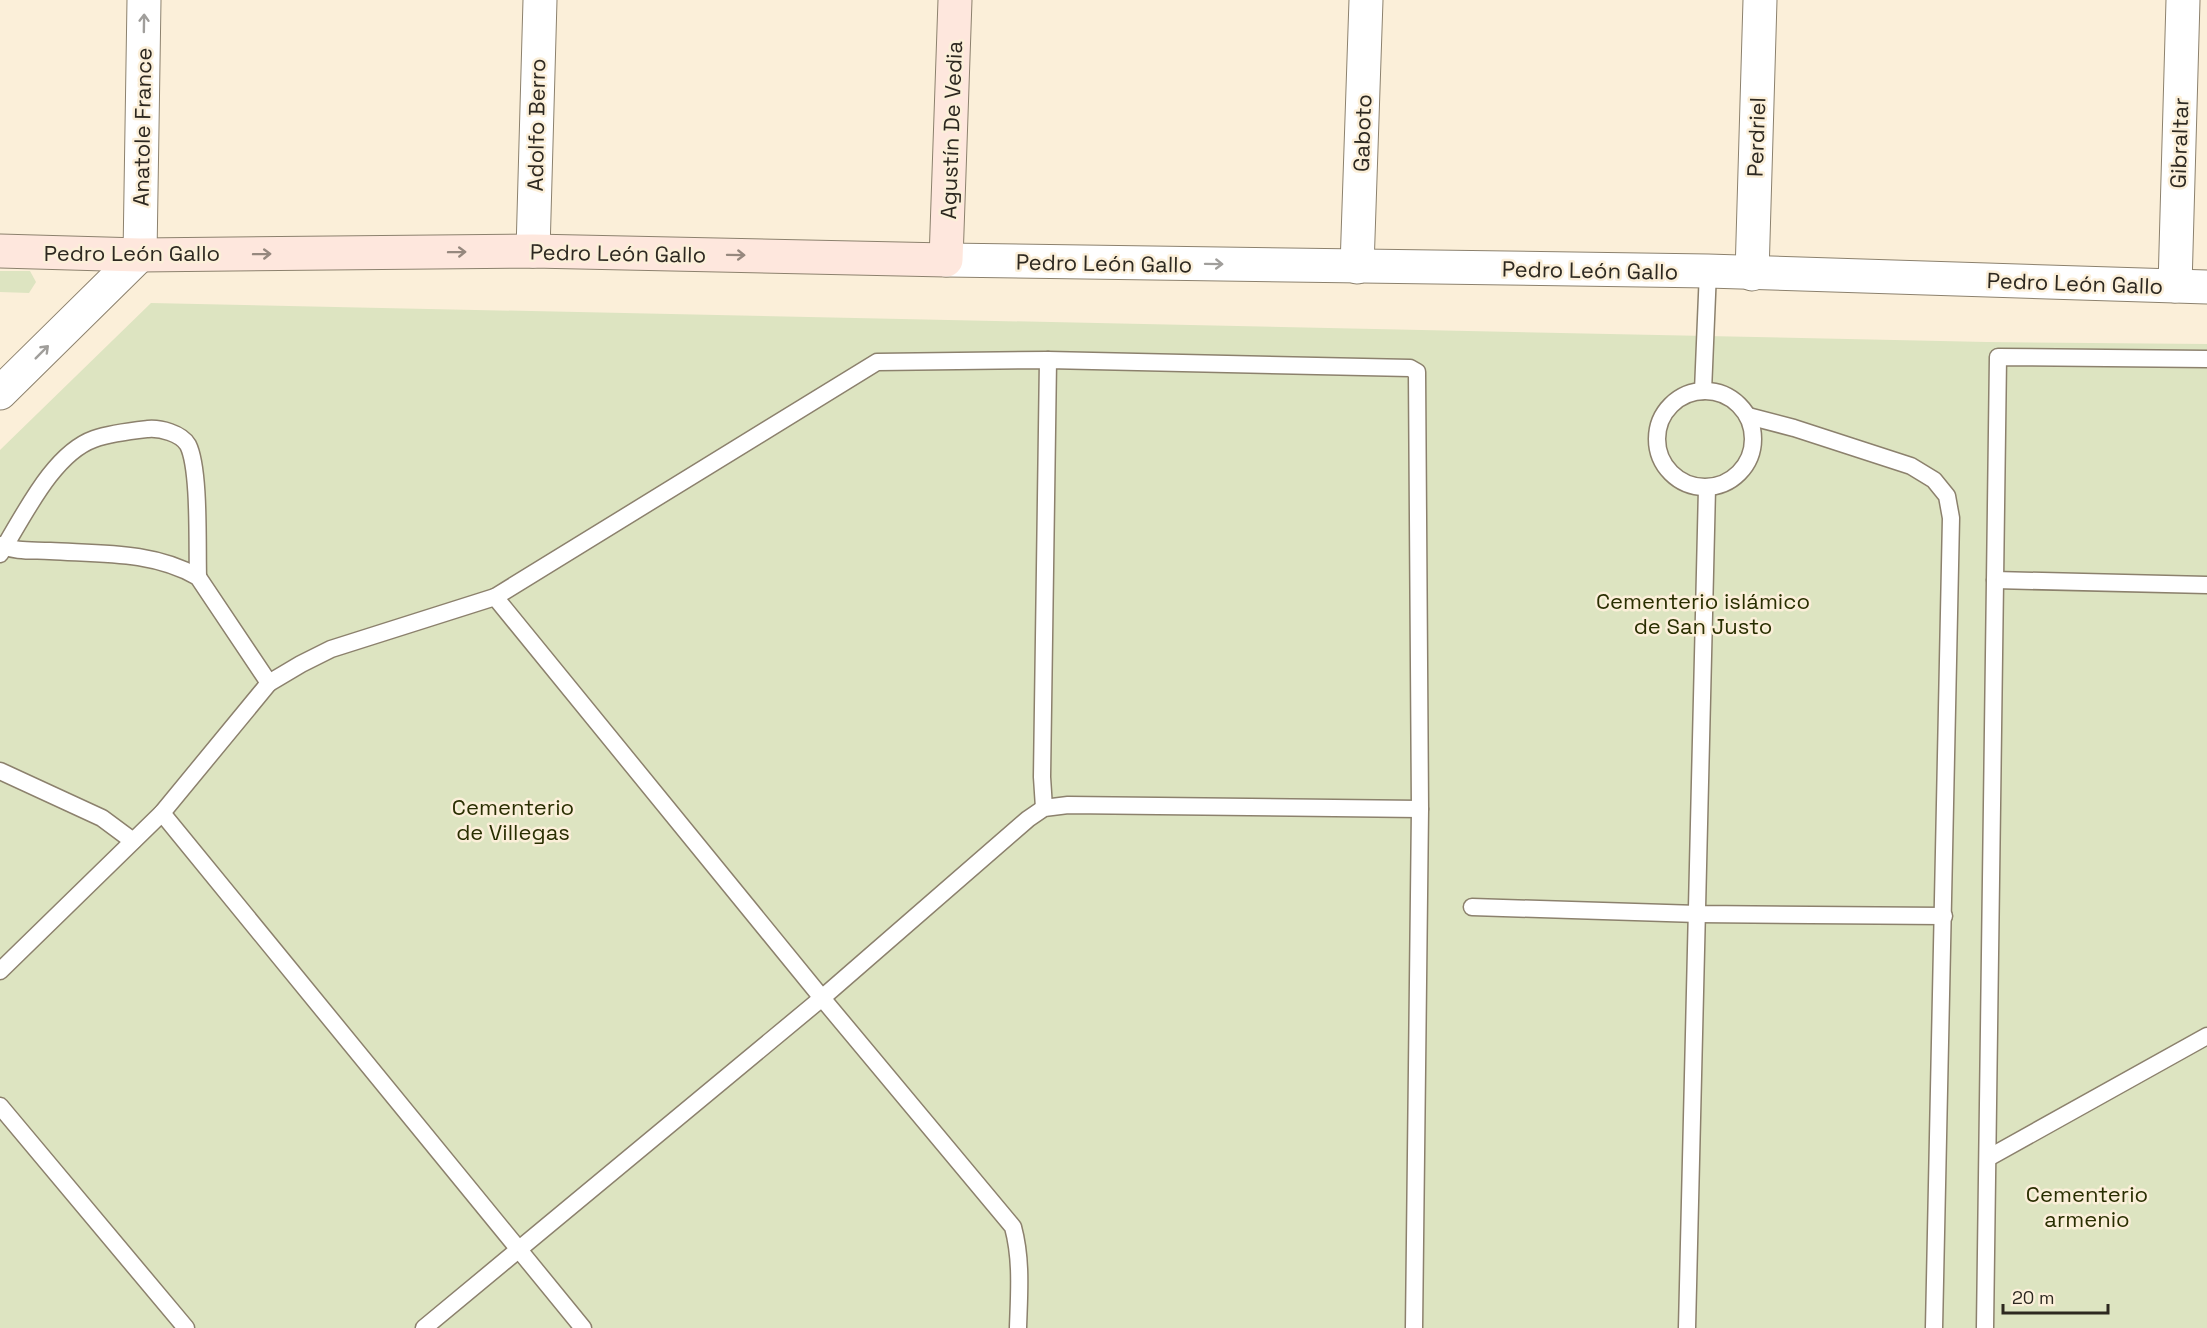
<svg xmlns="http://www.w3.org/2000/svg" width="2207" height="1328" font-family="'Space Grotesk',sans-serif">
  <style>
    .green { fill: #dde4c1 }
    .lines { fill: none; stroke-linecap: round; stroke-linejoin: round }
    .lane-casing { stroke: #8c816d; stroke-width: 19 }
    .street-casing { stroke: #8c816d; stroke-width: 35 }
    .secondary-casing { stroke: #8c816d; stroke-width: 35 }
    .lane { stroke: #fff; stroke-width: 16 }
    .street { stroke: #fff; stroke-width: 33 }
    .secondary { stroke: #fee7dd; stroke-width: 33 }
    .oneway { stroke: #a09e9b }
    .oneway2 { stroke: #96887e }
    .labels { text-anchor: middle; stroke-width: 5; stroke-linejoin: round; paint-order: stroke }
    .street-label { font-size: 22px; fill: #2d2820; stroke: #fbefd9 }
    .park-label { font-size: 22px; fill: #292e01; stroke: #fbefd9 }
  </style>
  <rect width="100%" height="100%" fill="#fbefd9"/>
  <g class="green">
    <path d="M0,271H30L36,282L29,293L0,292Z"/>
    <path d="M151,303L1987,342L2207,344V1328H0V450Z"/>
  </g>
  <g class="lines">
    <defs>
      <g id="lane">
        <circle cx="1705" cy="439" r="48"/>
        <path d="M1703,391L1708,271"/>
        <path d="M1748,416L1794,428L1911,466L1934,480L1947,496L1951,518L1934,1328"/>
        <path d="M0,545C16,552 33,550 50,551C100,554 153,551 198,577L269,683L162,813L0,971"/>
        <path d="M0,554C23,518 52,454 94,439C111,433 130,431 148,429C160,428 181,433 188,445C200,469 197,546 198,577"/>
        <path d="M1995,580L2207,585"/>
        <path d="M495,597L877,362L1048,360L1410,368L1417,372L1420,809L1414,1328"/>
        <path d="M269,683L301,664L331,649L495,597L822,998L1013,1227C1022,1260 1019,1294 1018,1328"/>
        <path d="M0,771L102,818L133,841"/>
        <path d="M1044,808L1042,777L1048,360"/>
        <path d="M162,813L583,1328"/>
        <path d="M1472,907L1698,914L1944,916"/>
        <path d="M0,1106L186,1328"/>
        <path d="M1988,1158L2207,1036"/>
        <path d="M424,1328L822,998L1028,819L1044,808L1068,805L1420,809"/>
        <path d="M1687,1328L1707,488"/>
        <path d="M1985,1328L1998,357L2207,359"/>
      </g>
      <g id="street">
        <path d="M533,251L540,0"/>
        <path d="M946,260L1708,271L2207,287"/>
        <path d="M1357,267L1366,0"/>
        <path d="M1752,274L1760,0"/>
        <path d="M2175,286L2183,0"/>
        <path d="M0,393L140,255L144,0"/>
      </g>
      <path id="secondary" d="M0,251L140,255L533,251L946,260L955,0"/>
    </defs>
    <use href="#lane" class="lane-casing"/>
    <use href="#street" class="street-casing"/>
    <use href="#secondary" class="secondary-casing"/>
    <use href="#lane" class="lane"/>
    <use href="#street" class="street"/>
    <use href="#secondary" class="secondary"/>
  </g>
  <defs><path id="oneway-shaft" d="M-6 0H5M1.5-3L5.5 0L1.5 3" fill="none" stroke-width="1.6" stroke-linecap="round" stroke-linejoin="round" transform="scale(1.5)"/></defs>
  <g class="oneway">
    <use href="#oneway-shaft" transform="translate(144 23) rotate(-89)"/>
    <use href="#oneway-shaft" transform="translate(1214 264) rotate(1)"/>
    <use href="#oneway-shaft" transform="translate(42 352) rotate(-45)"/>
  </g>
  <g class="oneway2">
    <use href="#oneway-shaft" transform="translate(457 252) rotate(-1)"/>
    <use href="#oneway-shaft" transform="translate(262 254) rotate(-1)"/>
    <use href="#oneway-shaft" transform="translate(736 255) rotate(1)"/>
  </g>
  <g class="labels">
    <g class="street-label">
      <text transform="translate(536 125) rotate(-89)" y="8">Adolfo Berro</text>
      <text transform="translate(142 127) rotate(-89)" y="8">Anatole France</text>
      <text transform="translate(951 130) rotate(-88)" y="8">Agustín De Vedia</text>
      <text transform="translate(1362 133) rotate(-88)" y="8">Gaboto</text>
      <text transform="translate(1756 137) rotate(-88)" y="8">Perdriel</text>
      <text transform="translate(2179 143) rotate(-88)" y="8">Gibraltar</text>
      <text x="132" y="261">Pedro León Gallo</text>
      <text transform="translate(618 253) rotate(1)" y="8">Pedro León Gallo</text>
      <text transform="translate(1104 263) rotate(1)" y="8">Pedro León Gallo</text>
      <text transform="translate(1590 270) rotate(1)" y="8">Pedro León Gallo</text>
      <text transform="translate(2075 283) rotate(2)" y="8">Pedro León Gallo</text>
    </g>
    <g class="park-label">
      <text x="1703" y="609">Cementerio islámico<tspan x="1703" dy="25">de San Justo</tspan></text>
      <text x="513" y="815">Cementerio<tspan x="513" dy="25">de Villegas</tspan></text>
      <text x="2087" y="1202">Cementerio<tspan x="2087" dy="25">armenio</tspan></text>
    </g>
  </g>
  <path d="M2003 1304v9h105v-9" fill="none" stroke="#2d2820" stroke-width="3"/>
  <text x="2012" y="1304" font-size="18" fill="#2d2820" stroke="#fbefd9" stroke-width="4.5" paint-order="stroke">20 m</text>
</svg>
